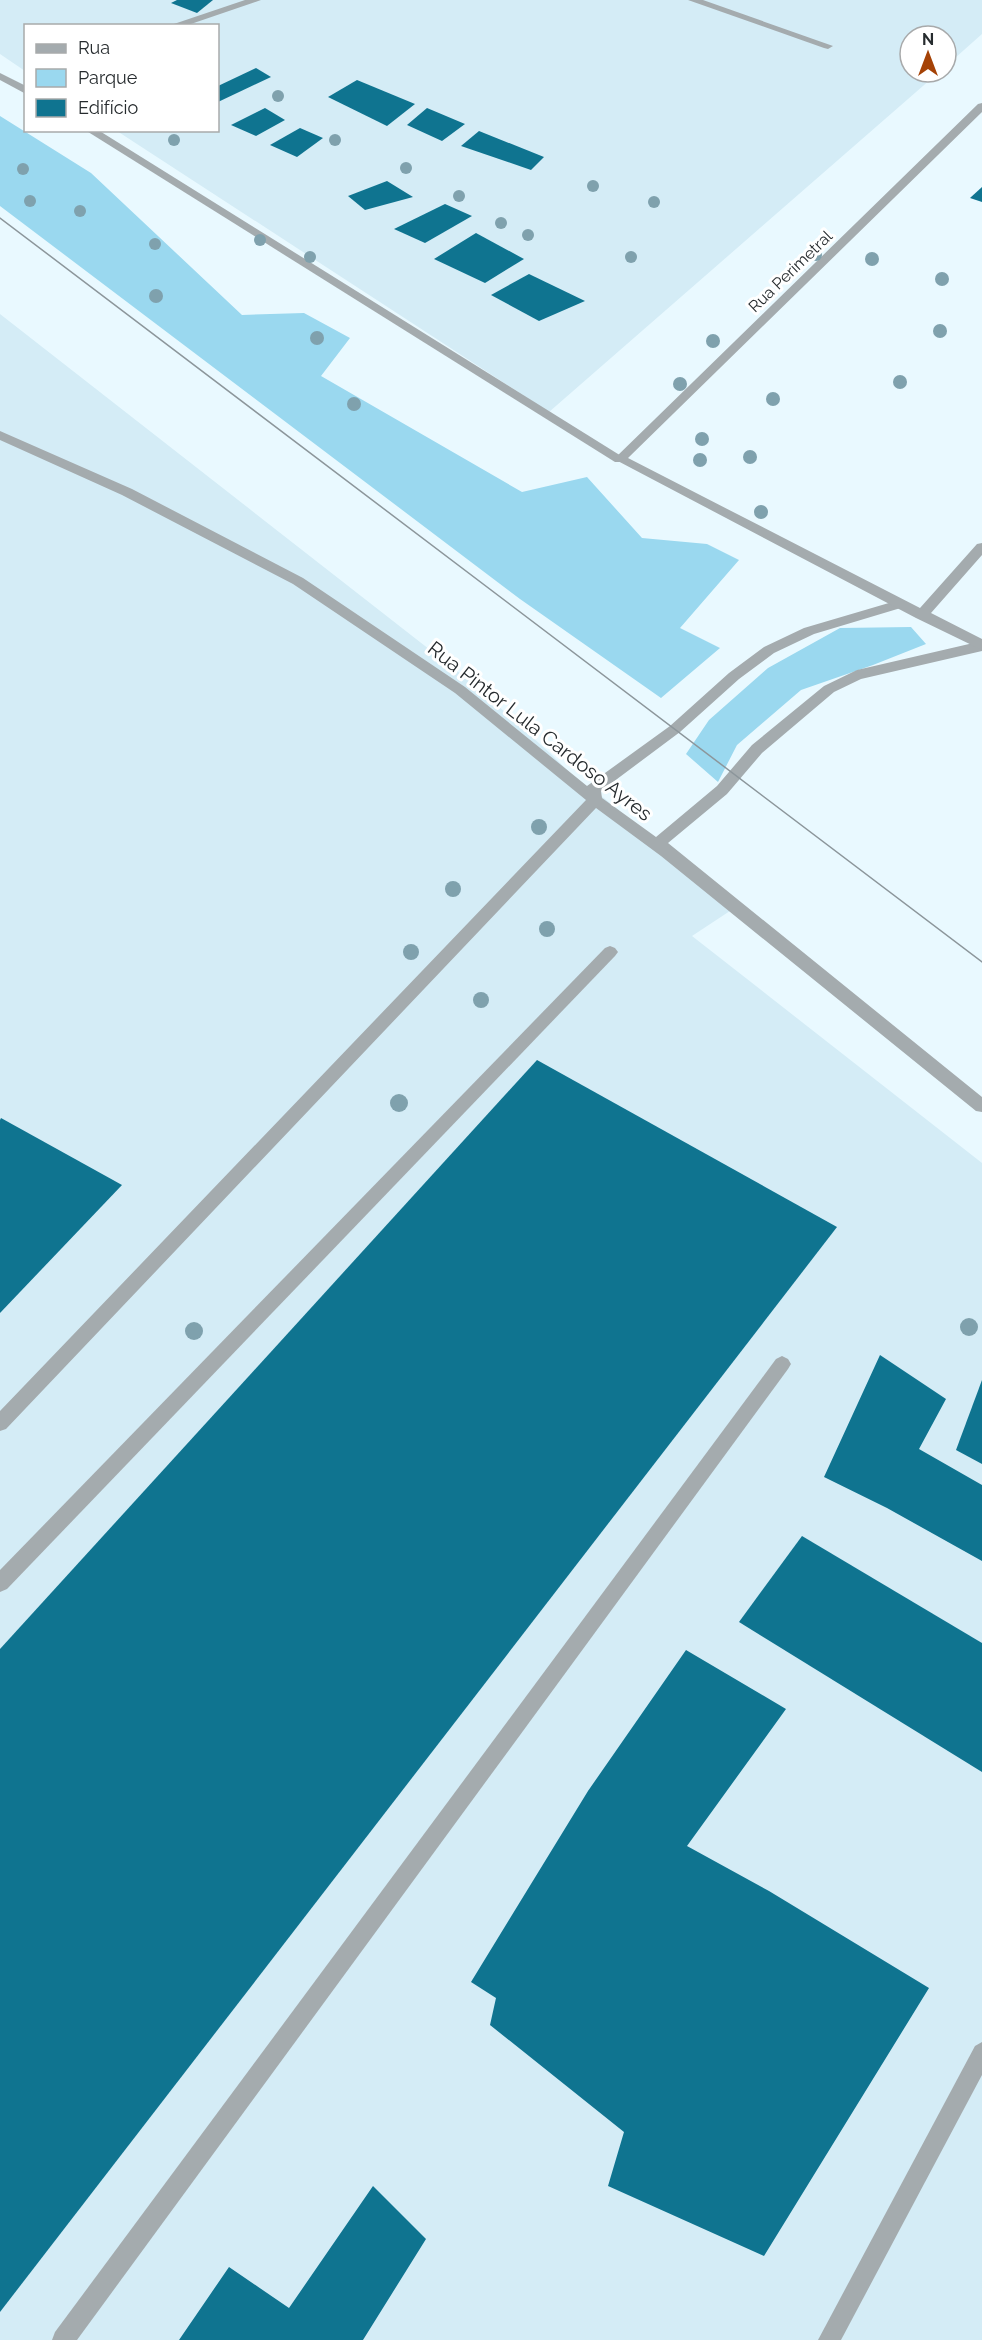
<svg xmlns="http://www.w3.org/2000/svg" width="982" height="2340" font-family="Raleway,sans-serif">
  <style>
    .built { fill: #d4ecf6 }
    .green { fill: #9ad8ef }
    .building { fill: #0f7490 }
    .lines { fill: none; stroke-linecap: round; stroke-linejoin: round }
    .service { fill: #a4abae; fill-rule: evenodd }
    .minor { fill: #a4abae; fill-rule: evenodd }
    .tram { stroke: #8c969b; stroke-width: 1.5 }
    .tree { fill: #7fa1ad }
    .labels { text-anchor: middle; stroke-width: 6; stroke-linejoin: round; paint-order: stroke }
    .far-street-label { font-size: 16px; fill: #262b2e; stroke: #fff }
    .street-label { font-size: 20px; fill: #262b2e; stroke: #fff }
  </style>
  <rect width="100%" height="100%" fill="#e9f9ff"/>
  <g class="built">
    <path d="M0,0H982V34L946,66V36H910V72H939L549,412L117,131L218,130V26H26L25,71L0,54Z"/>
    <path d="M0,314L475,685L552,755L580,783L593,789L736,907L692,936L982,1163V2340H0Z"/>
  </g>
  <g class="green">
    <path d="M0,116L91,173L242,315L304,313L350,338L321,376L522,492L587,477L642,538L707,544L739,560L680,628L720,648L661,698L520,599L0,206Z"/>
    <path d="M911,627L926,644L873,665L801,690L737,745L718,782L686,754L709,720L768,668L840,628Z"/>
  </g>
  <g class="building">
    <path d="M177,0H213L197,13L171,3Z"/>
    <path d="M256,68L271,77L218,102V86Z"/>
    <path d="M357,80L415,104L387,126L328,97Z"/>
    <path d="M265,108L285,120L256,136L231,125Z"/>
    <path d="M427,108L465,124L442,141L407,125Z"/>
    <path d="M300,128L323,138L297,157L270,145Z"/>
    <path d="M479,131L544,157L531,170L461,146Z"/>
    <path d="M387,181L413,197L365,210L348,196Z"/>
    <path d="M982,187V202L970,198Z"/>
    <path d="M445,204L472,216L425,243L394,229Z"/>
    <path d="M476,233L524,259L485,283L434,259Z"/>
    <path d="M529,274L585,301L539,321L491,295Z"/>
    <path d="M537,1060L837,1227L0,2312V1649Z"/>
    <path d="M1,1118L122,1185L0,1313V1120Z"/>
    <path d="M880,1355L946,1399L919,1449L982,1485V1561L887,1508L824,1477Z"/>
    <path d="M982,1380V1464L956,1450Z"/>
    <path d="M802,1536L982,1643V1772L739,1622Z"/>
    <path d="M686,1650L786,1709L687,1846L769,1891L929,1988L764,2256L608,2186L624,2132L490,2025L496,1998L471,1982L588,1791Z"/>
    <path d="M373,2186L426,2239L363,2340H179L229,2267L289,2308Z"/>
  </g>
  <g class="lines">
    <g class="service">
      <path d="M245,0H261L185,26H168Z"/>
      <path d="M688,0H703L833,46L828,49L824,48Z"/>
      <path d="M0,73L26,86V94L0,80Z"/>
      <path d="M85,130H98L626,459L625,462H615Z"/>
      <path d="M0,431L132,489L303,578L465,687L587,786L670,726L729,673L764,647L804,628L899,600L904,601L906,604L904,607L814,634L774,653L739,679L680,732L601,791L602,798L656,837L717,786L752,745L824,686L857,670L982,641V651L861,679L834,692L762,753L727,794L668,843L982,1097V1112L976,1111L661,856L596,808L6,1429L0,1431V1411L586,800L455,693L293,584L122,495L0,440Z"/>
      <path d="M610,946L615,948L618,952L615,956L7,1589L0,1592V1570L605,948Z"/>
      <path d="M782,1356L788,1359L791,1364L788,1369L77,2340H52L55,2332L776,1359Z"/>
      <path d="M982,2042V2075L841,2340H818L975,2046Z"/>
    </g>
    <path class="minor" d="M982,103V112L628,458L920,608L977,544L982,543V555L931,613L982,639V650L916,618L614,459L978,104Z"/>
    <path class="tram" d="M0,218L982,962"/>
  </g>
  <g class="tree">
    <circle cx="278" cy="96" r="6"/>
    <circle cx="174" cy="140" r="6"/>
    <circle cx="335" cy="140" r="6"/>
    <circle cx="406" cy="168" r="6"/>
    <circle cx="23" cy="169" r="6"/>
    <circle cx="593" cy="186" r="6"/>
    <circle cx="459" cy="196" r="6"/>
    <circle cx="30" cy="201" r="6"/>
    <circle cx="654" cy="202" r="6"/>
    <circle cx="80" cy="211" r="6"/>
    <circle cx="501" cy="223" r="6"/>
    <circle cx="528" cy="235" r="6"/>
    <circle cx="260" cy="240" r="6"/>
    <circle cx="155" cy="244" r="6"/>
    <circle cx="816" cy="255" r="6"/>
    <circle cx="310" cy="257" r="6"/>
    <circle cx="631" cy="257" r="6"/>
    <circle cx="872" cy="259" r="7"/>
    <circle cx="942" cy="279" r="7"/>
    <circle cx="156" cy="296" r="7"/>
    <circle cx="940" cy="331" r="7"/>
    <circle cx="317" cy="338" r="7"/>
    <circle cx="713" cy="341" r="7"/>
    <circle cx="900" cy="382" r="7"/>
    <circle cx="680" cy="384" r="7"/>
    <circle cx="773" cy="399" r="7"/>
    <circle cx="354" cy="404" r="7"/>
    <circle cx="702" cy="439" r="7"/>
    <circle cx="750" cy="457" r="7"/>
    <circle cx="700" cy="460" r="7"/>
    <circle cx="761" cy="512" r="7"/>
    <circle cx="539" cy="827" r="8"/>
    <circle cx="453" cy="889" r="8"/>
    <circle cx="547" cy="929" r="8"/>
    <circle cx="411" cy="952" r="8"/>
    <circle cx="481" cy="1000" r="8"/>
    <circle cx="399" cy="1103" r="9"/>
    <circle cx="969" cy="1327" r="9"/>
    <circle cx="194" cy="1331" r="9"/>
  </g>
  <g class="labels">
    <g class="far-street-label">
      <text transform="translate(790 271) rotate(-44)" y="6">Rua Perimetral</text>
    </g>
    <g class="street-label">
      <text transform="translate(540 731) rotate(38)" y="7">Rua Pintor Lula Cardoso Ayres</text>
    </g>
  </g>
  <rect x="24" y="24" width="195" height="108" fill="#ffffff" stroke="#a8aaab" stroke-width="1.5"/>
  <rect x="36" y="44" width="30" height="9" fill="#a4abae" stroke="#a8aaab" stroke-width="1.5"/>
  <text x="78" y="54" font-size="18" fill="#262b2e">Rua</text>
  <rect x="36" y="69" width="30" height="18" fill="#9ad8ef" stroke="#a8aaab" stroke-width="1.5"/>
  <text x="78" y="84" font-size="18" fill="#262b2e">Parque</text>
  <rect x="36" y="99" width="30" height="18" fill="#0f7490" stroke="#a8aaab" stroke-width="1.5"/>
  <text x="78" y="114" font-size="18" fill="#262b2e">Edifício</text>
  <g transform="translate(928 54)"><circle r="28" fill="#ffffff" stroke="#a8aaab" stroke-width="1.5"/>
  <path d="M0-4.5L10 22L0 15L-10 22Z" fill="#a54206"/>
  <text y="-9" font-size="16" font-weight="bold" text-anchor="middle" fill="#262b2e">N</text>
  </g>
</svg>
